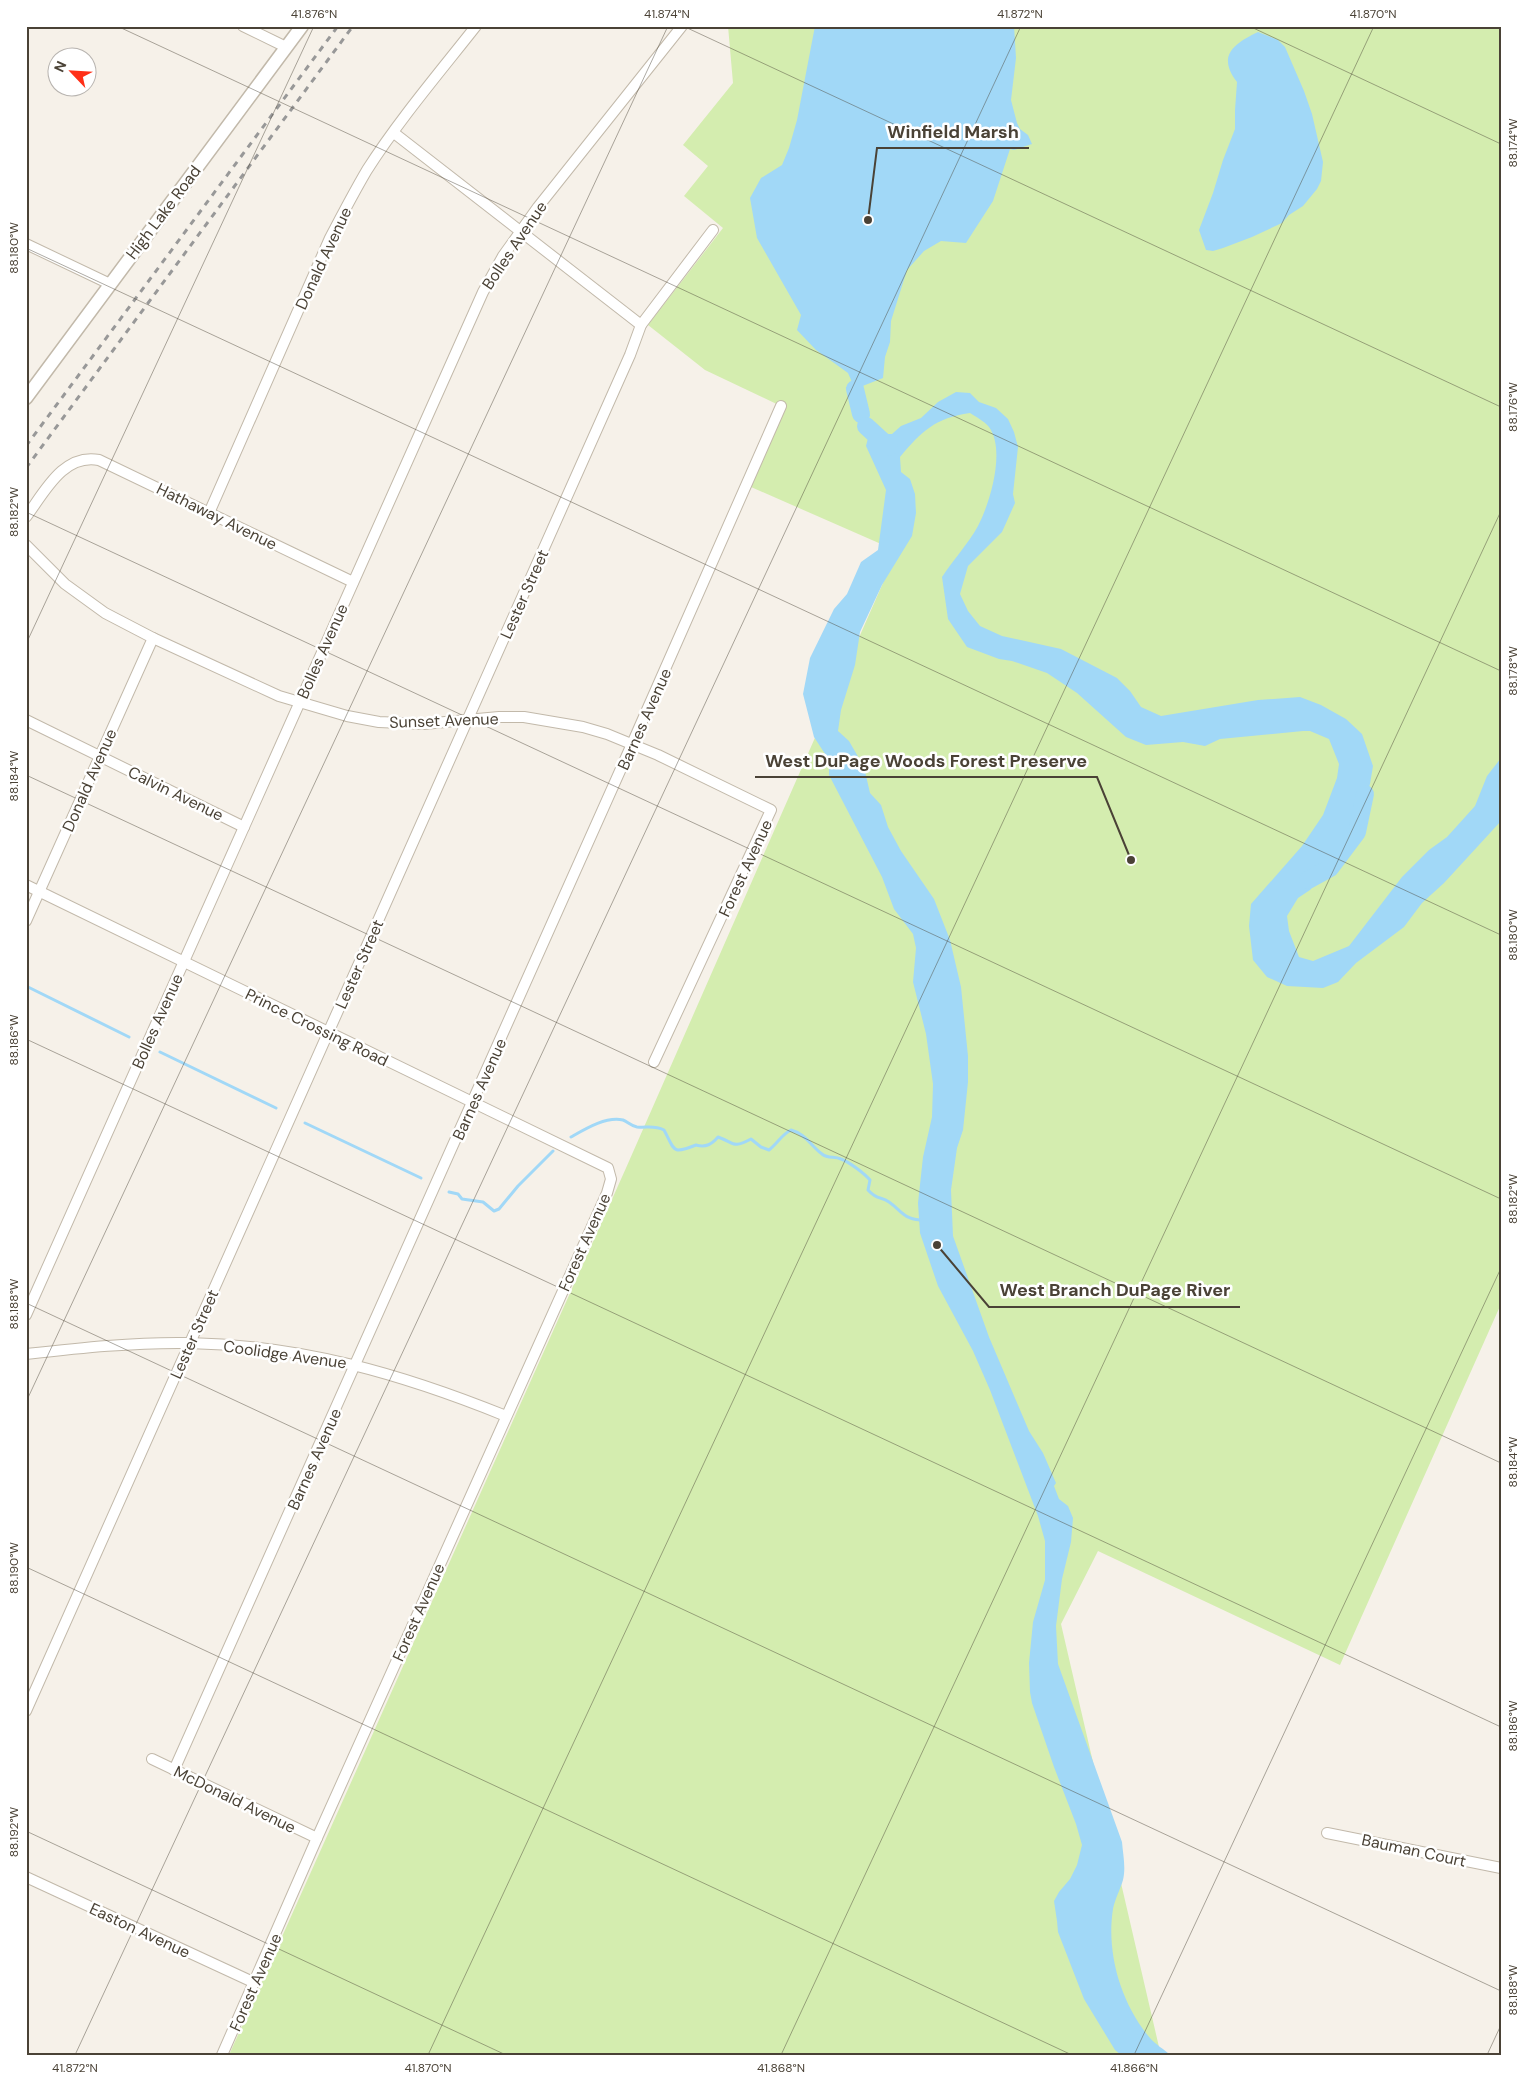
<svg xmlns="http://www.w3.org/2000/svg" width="1527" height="2081" font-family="'DM Sans',sans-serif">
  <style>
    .green { fill: #d4edaf }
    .water { fill: #a1d8f7 }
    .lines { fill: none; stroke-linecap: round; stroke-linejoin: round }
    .stream { stroke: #a1d8f7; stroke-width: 3 }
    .river { stroke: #a1d8f7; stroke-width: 18 }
    .minor-casing { stroke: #c2b9aa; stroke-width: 12 }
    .tertiary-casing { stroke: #c2b9aa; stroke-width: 15 }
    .minor { stroke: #fff; stroke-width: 10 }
    .tertiary { stroke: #fff; stroke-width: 12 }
    .rail { stroke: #989898; stroke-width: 3; stroke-dasharray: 6 6; stroke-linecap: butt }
    .ticks { fill: none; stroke: #4a4236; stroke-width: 1; stroke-opacity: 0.45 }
    .labels { text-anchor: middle; stroke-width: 5; stroke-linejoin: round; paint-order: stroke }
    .street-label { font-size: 16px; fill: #4a4236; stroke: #fff }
    .leader { fill: none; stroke: #4a4236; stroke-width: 2 }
    .callout-dot { fill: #4a4236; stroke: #fff; stroke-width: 2 }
    .callout-label { font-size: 18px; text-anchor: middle; font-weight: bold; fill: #4a4236; stroke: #fff; stroke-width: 5; stroke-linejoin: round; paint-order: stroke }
    .neatline { fill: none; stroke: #4a4236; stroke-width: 2 }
    .ticks-label { font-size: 12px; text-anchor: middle; fill: #4a4236 }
  </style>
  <rect width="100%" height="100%" fill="#f6f1e9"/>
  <path class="green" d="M728,26H1501V1304L1340,1665L1098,1551L1061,1624L1159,2047L1155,2055H229L626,1168L897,551L751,487L785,408L705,370L648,325L723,228L684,196L708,166L683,145L733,83Z"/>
  <g class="water">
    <path d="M815,26H1014L1016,58L1011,100L1017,123L1020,129L1028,135L1032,144L1014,150L1010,149L993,201L966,243L941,241L924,251L907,270L891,321L890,342L885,357L883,378L855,389L848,373L816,350L797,330L801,315L757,238L750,198L761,178L782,165L789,148L797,120Z"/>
    <path d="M1258,32L1278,40L1285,47L1304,91L1312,114L1323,162L1321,181L1317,189L1303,206L1289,215L1282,223L1252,237L1223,248L1213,251L1206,250L1199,230L1213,193L1223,160L1235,129V110L1237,82C1217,56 1233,44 1258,32Z"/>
    <path d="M956,392L970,393L979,402L996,408L1008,419L1014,432L1018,447L1013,494L1015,503L1002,532L968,566L960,594L968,611L980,626L1002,636L1061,649L1117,678L1130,691L1141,707L1161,716L1258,700L1300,697L1321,705L1346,719L1362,734L1373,766L1370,784L1360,816L1328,870L1310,890L1298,898L1287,916L1289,931L1299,957L1313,961L1349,946L1402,877L1429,850L1447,837L1475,806L1487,776L1501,758V821L1444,883L1422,903L1404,927L1356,963L1338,982L1323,988L1287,986L1267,977L1253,960L1249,926L1251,904L1302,846L1323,815L1337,778L1339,764L1329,739L1310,731H1303L1220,739L1205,746L1183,742L1146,745L1126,737L1077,693L1047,673L1012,661L999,659L967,647L948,619L942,577C953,560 968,544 978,526C990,503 1006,450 989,427C984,421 976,417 970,413C935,418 922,431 900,457L901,472L910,479L915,494L916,513L912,536L882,585L860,632L855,665L841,710L838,731L849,741L864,767L870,793L881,805L888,827L901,851L934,899L950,940L961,987L968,1056V1082L963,1130L957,1148L951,1190L953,1236L989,1337L1029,1431L1043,1453L1056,1483L1054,1486L1059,1499L1068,1506L1073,1518L1071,1542L1062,1579L1056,1626L1058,1664L1122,1842C1123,1855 1126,1867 1123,1880C1120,1890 1115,1899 1113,1909C1106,1953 1121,2004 1150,2038C1156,2045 1164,2049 1170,2055H1121L1115,2050L1084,1999L1058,1932L1057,1921L1054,1901L1059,1892L1070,1879L1077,1865L1082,1845L1076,1824L1054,1767L1032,1703L1030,1692L1029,1663L1033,1622L1045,1580V1541L1038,1516L990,1390L973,1351L938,1286L920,1233L918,1203L923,1157L932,1117L933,1084L926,1034L913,982L916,948L913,934L894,909L882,877L829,775V760L814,737L803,694L810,658L834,609L847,594L861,562L878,550L886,490L866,446L868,438L876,434H892L901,426L921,418L938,402Z"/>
  </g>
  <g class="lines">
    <g class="stream">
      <path d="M26,986L129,1037"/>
      <path d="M160,1052L276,1108"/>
      <path d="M305,1123L421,1178"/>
      <path d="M571,1137C585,1129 606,1116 623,1120C628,1122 631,1126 637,1127C647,1128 654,1125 664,1130C675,1150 671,1155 696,1145C706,1148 712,1144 718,1137C735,1143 732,1149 751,1139L761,1147L769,1150C778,1143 781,1135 791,1130C806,1134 810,1145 822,1154C828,1159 834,1156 841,1159C849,1162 864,1173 870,1180L868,1190C878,1201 881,1196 889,1202C902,1211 902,1218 920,1220"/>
      <path d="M449,1192L458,1194L462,1199L483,1202L494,1211L499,1209L518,1186L553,1151"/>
    </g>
    <g class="river">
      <path d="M855,389L861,414"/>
      <path d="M866,426L889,447"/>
      <path d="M1308,880L1330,868L1357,832L1365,794"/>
    </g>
    <defs>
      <g id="minor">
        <path d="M243,26L286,47"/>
        <path d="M394,133L641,325"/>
        <path d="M26,244L110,284"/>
        <path d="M209,513L330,238C342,215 354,192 367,170C399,120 439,73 476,26"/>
        <path d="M26,517C44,493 63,453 99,460L353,582"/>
        <path d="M26,545L65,584L105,613L153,638L279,696L347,716L379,722L424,724L499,717H524L583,727L607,734L658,755L771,810L654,1062"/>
        <path d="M26,720L244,827"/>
        <path d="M26,885L608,1168L611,1179L607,1193L317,1838L222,2055"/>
        <path d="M26,921L153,638"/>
        <path d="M26,1315L483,292L503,256L538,207L682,26"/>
        <path d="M26,1354C80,1348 135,1342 189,1343C302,1345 402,1374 506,1416"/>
        <path d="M26,1711L630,355L641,325L713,230"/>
        <path d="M152,1759L317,1838"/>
        <path d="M174,1770L632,744L781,406"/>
        <path d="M1327,1833L1501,1868"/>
        <path d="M26,1877L255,1983"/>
      </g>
      <path id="tertiary" d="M26,398L302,26"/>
    </defs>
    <use href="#minor" class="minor-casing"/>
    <use href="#tertiary" class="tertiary-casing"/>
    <use href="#minor" class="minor"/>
    <use href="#tertiary" class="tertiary"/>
    <g class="rail">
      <path d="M26,446L338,26"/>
      <path d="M26,468L353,26"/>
    </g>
  </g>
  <path class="ticks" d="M117,26L1501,671M683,26L1501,407M1249,26L1501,144M26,248L1501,935M26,512L1501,1199M26,644L314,26M26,775L1501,1463M26,1039L1501,1727M26,1303L1501,1991M26,1402L668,26M26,1567L1072,2055M26,1831L506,2055M75,2055L1021,26M428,2055L1374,26M781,2055L1501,511M1134,2055L1501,1268M1487,2055L1501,2025"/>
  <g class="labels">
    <g class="street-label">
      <text transform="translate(163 212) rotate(-53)" y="6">High Lake Road</text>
      <text transform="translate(514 245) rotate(-56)" y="6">Bolles Avenue</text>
      <text transform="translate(323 258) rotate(-65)" y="6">Donald Avenue</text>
      <text transform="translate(217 516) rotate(26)" y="6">Hathaway Avenue</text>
      <text transform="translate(524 594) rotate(-66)" y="6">Lester Street</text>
      <text transform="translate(322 651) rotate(-66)" y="6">Bolles Avenue</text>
      <text transform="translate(644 719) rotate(-66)" y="6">Barnes Avenue</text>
      <text transform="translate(444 720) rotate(-2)" y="6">Sunset Avenue</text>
      <text transform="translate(89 780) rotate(-66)" y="6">Donald Avenue</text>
      <text transform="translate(176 793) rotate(26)" y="6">Calvin Avenue</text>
      <text transform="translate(745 868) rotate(-65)" y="6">Forest Avenue</text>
      <text transform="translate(359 964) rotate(-66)" y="6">Lester Street</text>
      <text transform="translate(157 1021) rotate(-66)" y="6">Bolles Avenue</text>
      <text transform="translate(317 1027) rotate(26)" y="6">Prince Crossing Road</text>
      <text transform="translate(479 1089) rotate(-66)" y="6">Barnes Avenue</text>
      <text transform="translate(584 1242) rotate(-66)" y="6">Forest Avenue</text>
      <text transform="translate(194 1334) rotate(-66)" y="6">Lester Street</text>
      <text transform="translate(285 1354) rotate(8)" y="6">Coolidge Avenue</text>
      <text transform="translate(314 1459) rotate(-66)" y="6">Barnes Avenue</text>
      <text transform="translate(418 1612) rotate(-66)" y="6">Forest Avenue</text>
      <text transform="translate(235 1799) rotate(26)" y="6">McDonald Avenue</text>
      <text transform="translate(1414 1850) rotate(12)" y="6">Bauman Court</text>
      <text transform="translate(140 1930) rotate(25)" y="6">Easton Avenue</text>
      <text transform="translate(255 1982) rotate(-66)" y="6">Forest Avenue</text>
    </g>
  </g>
  <path class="leader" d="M868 220L877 148H1029M1131 860L1097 777H755M937 1245L989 1307H1240"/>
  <g class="callout-dot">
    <circle cx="868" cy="220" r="5"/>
    <circle cx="1131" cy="860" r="5"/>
    <circle cx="937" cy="1245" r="5"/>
  </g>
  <g class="callout-label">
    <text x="953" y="138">Winfield Marsh</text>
    <text x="926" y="767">West DuPage Woods Forest Preserve</text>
    <text x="1115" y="1296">West Branch DuPage River</text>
  </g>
  <rect width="1527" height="2081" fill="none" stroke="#ffffff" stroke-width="55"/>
  <g transform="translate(72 72) rotate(295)"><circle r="24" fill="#ffffff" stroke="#b7b3af"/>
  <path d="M0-4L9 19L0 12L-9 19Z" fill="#ff2f17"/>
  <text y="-8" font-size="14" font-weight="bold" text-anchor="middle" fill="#4a4236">N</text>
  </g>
  <rect x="28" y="28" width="1472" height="2026" class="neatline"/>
  <g class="ticks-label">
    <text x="314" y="18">41.876°N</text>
    <text x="667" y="18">41.874°N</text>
    <text x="1020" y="18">41.872°N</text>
    <text x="1373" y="18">41.870°N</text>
    <text transform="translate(1513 143) rotate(-90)" y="4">88.174°W</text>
    <text transform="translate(14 248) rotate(-90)" y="4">88.180°W</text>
    <text transform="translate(1513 407) rotate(-90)" y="4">88.176°W</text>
    <text transform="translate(14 512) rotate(-90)" y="4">88.182°W</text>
    <text transform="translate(1513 671) rotate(-90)" y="4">88.178°W</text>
    <text transform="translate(14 776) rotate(-90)" y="4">88.184°W</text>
    <text transform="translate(1513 935) rotate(-90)" y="4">88.180°W</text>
    <text transform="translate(14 1040) rotate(-90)" y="4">88.186°W</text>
    <text transform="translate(1513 1199) rotate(-90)" y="4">88.182°W</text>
    <text transform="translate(14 1304) rotate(-90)" y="4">88.188°W</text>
    <text transform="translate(1513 1462) rotate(-90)" y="4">88.184°W</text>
    <text transform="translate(14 1568) rotate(-90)" y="4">88.190°W</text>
    <text transform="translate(1513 1726) rotate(-90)" y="4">88.186°W</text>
    <text transform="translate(14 1832) rotate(-90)" y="4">88.192°W</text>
    <text transform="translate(1513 1990) rotate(-90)" y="4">88.188°W</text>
    <text x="75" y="2072">41.872°N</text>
    <text x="428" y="2072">41.870°N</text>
    <text x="781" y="2072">41.868°N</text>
    <text x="1134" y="2072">41.866°N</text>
  </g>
</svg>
